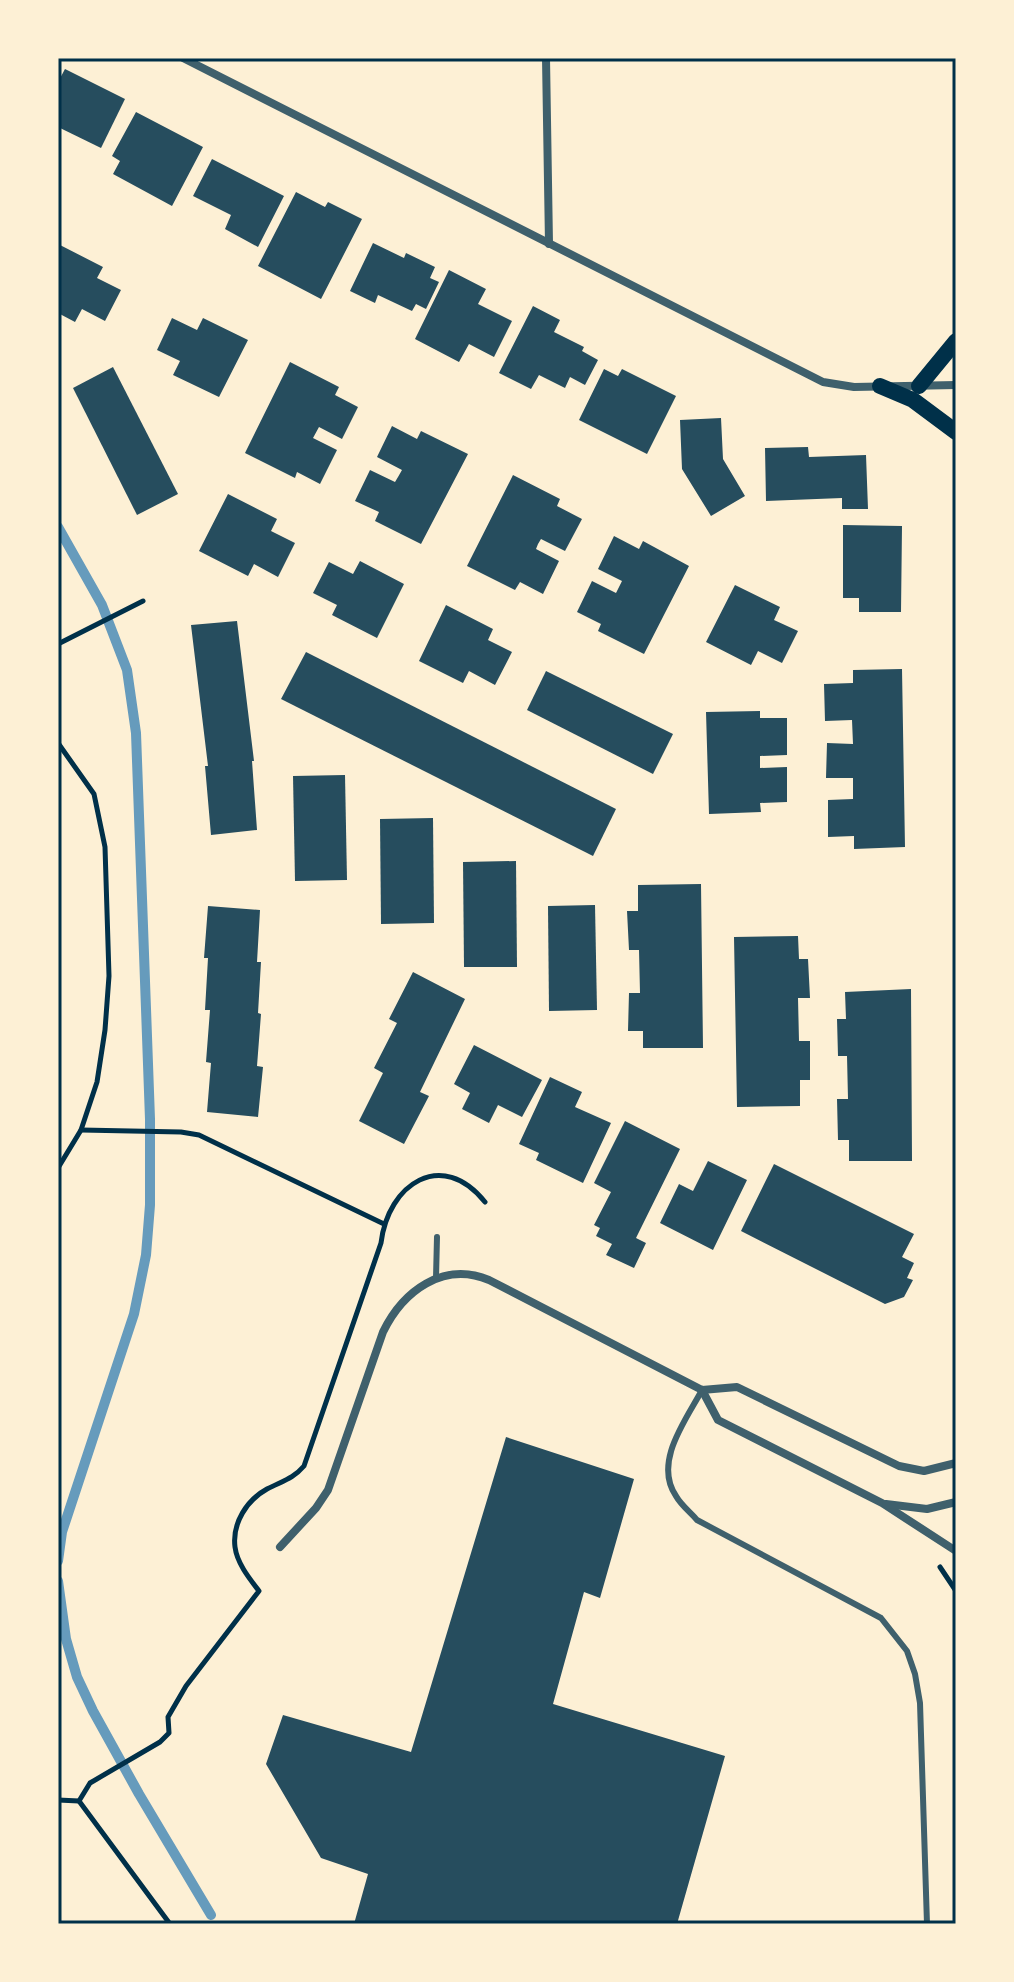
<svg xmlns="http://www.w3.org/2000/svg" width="1014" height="1982" font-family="'Work Sans',sans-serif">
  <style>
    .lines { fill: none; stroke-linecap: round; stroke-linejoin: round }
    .stream { stroke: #669bbc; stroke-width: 10 }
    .building { fill: #264d5e }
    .path { stroke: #003049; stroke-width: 5 }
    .service { stroke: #3f606c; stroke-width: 6 }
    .minor { stroke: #3f606c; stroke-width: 8 }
    .secondary { stroke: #003049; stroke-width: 16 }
    .neatline { fill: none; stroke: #003049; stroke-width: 3 }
  </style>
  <rect width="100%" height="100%" fill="#fdf0d5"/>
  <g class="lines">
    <g class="stream">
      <path d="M58,527L102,605L127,670L136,733L150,1119V1205L146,1255L134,1314L62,1532L58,1561"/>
      <path d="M58,1581L66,1639L77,1677L93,1711L139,1794L211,1915"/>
    </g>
  </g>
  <g class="building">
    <path d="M65,69L125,99L101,148L58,127V82Z"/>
    <path d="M136,112L203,147L172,206L113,174L120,161L112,156Z"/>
    <path d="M212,159L284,196L258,247L225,229L231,215L193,196Z"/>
    <path d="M296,192L325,207L328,202L362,219L321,299L258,266Z"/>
    <path d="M373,243L404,258L406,253L435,267L430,278L439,282L426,309L416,304L412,311L378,295L375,303L350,291Z"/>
    <path d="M60,245L103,267L97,278L121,290L105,321L82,309L75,322L58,313V249Z"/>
    <path d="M449,270L486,289L478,304L512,321L494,357L469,344L459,362L415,339Z"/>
    <path d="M533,306L560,320L554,332L584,347L582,351L598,360L585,385L570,377L565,388L539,375L531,389L499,373Z"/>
    <path d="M172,318L197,330L203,318L248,340L219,397L173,375L180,361L157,350Z"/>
    <path d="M290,362L339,387L335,395L358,407L342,439L319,427L313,438L337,450L320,484L297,472L295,478L245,453Z"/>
    <path d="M113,367L178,494L137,515L73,388Z"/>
    <path d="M604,369L618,376L622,369L676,396L647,454L579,420Z"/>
    <path d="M721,418L723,459L745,496L711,516L682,469L680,420Z"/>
    <path d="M392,426L417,439L421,431L468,454L421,544L375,521L379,512L355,501L370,470L395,482L398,477L402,470L377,457Z"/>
    <path d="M808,447L809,457L866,455L868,509H842V498L766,501L765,448Z"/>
    <path d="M513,475L560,499L557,506L582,519L565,551L541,539L538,544L536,549L559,561L543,594L520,582L515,590L467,566Z"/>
    <path d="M228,494L277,519L271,531L295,543L278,577L254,564L248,576L199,551Z"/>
    <path d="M843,525L902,526L901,612H859V598H843Z"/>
    <path d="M614,536L639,549L643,541L689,566L644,654L598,631L601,624L577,612L592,581L616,593L622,581L598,569Z"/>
    <path d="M360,561L404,584L377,638L332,615L337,605L313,593L329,562L353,574Z"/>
    <path d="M735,585L780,607L774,620L798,631L782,663L758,651L751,665L706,642Z"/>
    <path d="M446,605L493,629L488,640L512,652L495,685L469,671L463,683L419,661Z"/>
    <path d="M237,621L254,761H252L257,830L211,835L205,766H208L191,625Z"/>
    <path d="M306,652L616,809L593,856L281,699Z"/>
    <path d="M902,669L905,847L854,849V836L828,837V800L853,799V778H826L827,743L853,744L852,720L825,721L824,684L853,683V670Z"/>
    <path d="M546,671L673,734L653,774L527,710Z"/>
    <path d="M760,711V718H787V755L760,756V768L787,767V802L760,803L761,812L709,814L706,712Z"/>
    <path d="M345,775L347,880L295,881L293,776Z"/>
    <path d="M433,818L434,923L381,924L380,819Z"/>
    <path d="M516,861L517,967H464L463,862Z"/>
    <path d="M701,884L703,1048H643V1031H628L629,993H640L639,950H629L627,911H638V885Z"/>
    <path d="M595,905L597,1010L549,1011L548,906Z"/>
    <path d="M208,906L260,910L257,962H261L258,1013L261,1014L257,1066L263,1067L258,1117L207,1112L211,1063L206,1062L210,1010H205L208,958H204Z"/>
    <path d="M798,936L799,959H808L810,998H798L799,1041H810V1080H800V1106L737,1107L734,937Z"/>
    <path d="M413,972L465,999L420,1092L429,1096L404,1144L359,1121L383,1073L374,1068L397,1023L389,1019Z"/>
    <path d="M911,989L912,1161H849V1140H838L837,1099H848L847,1056H838L837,1019H846L845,992Z"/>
    <path d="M474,1045L542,1080L522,1117L498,1105L489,1123L462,1109L470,1093L454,1084Z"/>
    <path d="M550,1077L582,1092L575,1107L611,1123L583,1183L536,1160L539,1153L519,1144Z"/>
    <path d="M625,1121L680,1149L636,1238L646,1243L634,1268L606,1255L612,1244L596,1236L600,1228L594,1225L611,1192L594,1183Z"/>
    <path d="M708,1161L747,1180L713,1250L660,1223L679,1184L693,1191Z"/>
    <path d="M774,1164L914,1234L902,1257L914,1263L907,1278L913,1280L904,1297L885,1304L741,1231Z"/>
    <path d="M506,1437L634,1479L600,1598L584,1592L553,1704L725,1756L677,1924H354L368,1874L321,1858L266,1764L283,1715L411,1752Z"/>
  </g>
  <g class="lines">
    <g class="path">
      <path d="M58,644L143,601"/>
      <path d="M58,743L94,794L105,847L109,976L105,1030L97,1082L81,1130L58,1168"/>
      <path d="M81,1130L181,1132L199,1135L384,1224"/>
      <path d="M940,1567L956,1591"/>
      <path d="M58,1800L79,1801L90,1783L160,1742L169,1733L168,1717L186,1686L259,1591C249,1578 237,1563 235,1547C232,1523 247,1500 267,1489C282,1481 293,1479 304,1466L381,1243C388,1184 442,1148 485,1202"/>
      <path d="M79,1801L170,1924"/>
    </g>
    <g class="service">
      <path d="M436,1278L437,1237"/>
      <path d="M702,1390C686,1420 653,1462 676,1496C681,1505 690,1512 697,1520L881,1618L907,1651L915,1674L920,1703L927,1924"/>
    </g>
    <g class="minor">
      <path d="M183,58L823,382L854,387L956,385"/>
      <path d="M546,58L549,244"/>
      <path d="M702,1390L718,1420L882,1503L956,1551"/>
      <path d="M886,1504L927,1509L956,1502"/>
      <path d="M280,1547L316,1508L328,1490L383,1332C403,1291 443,1261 489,1280L702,1390L737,1387L899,1466L924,1471L956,1463"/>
    </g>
    <g class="secondary">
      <path d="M880,386L913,400L956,432"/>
      <path d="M919,386L956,341"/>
    </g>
  </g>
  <rect width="1014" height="1982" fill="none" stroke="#fdf0d5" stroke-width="120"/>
  <rect x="60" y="60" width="894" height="1862" class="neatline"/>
</svg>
